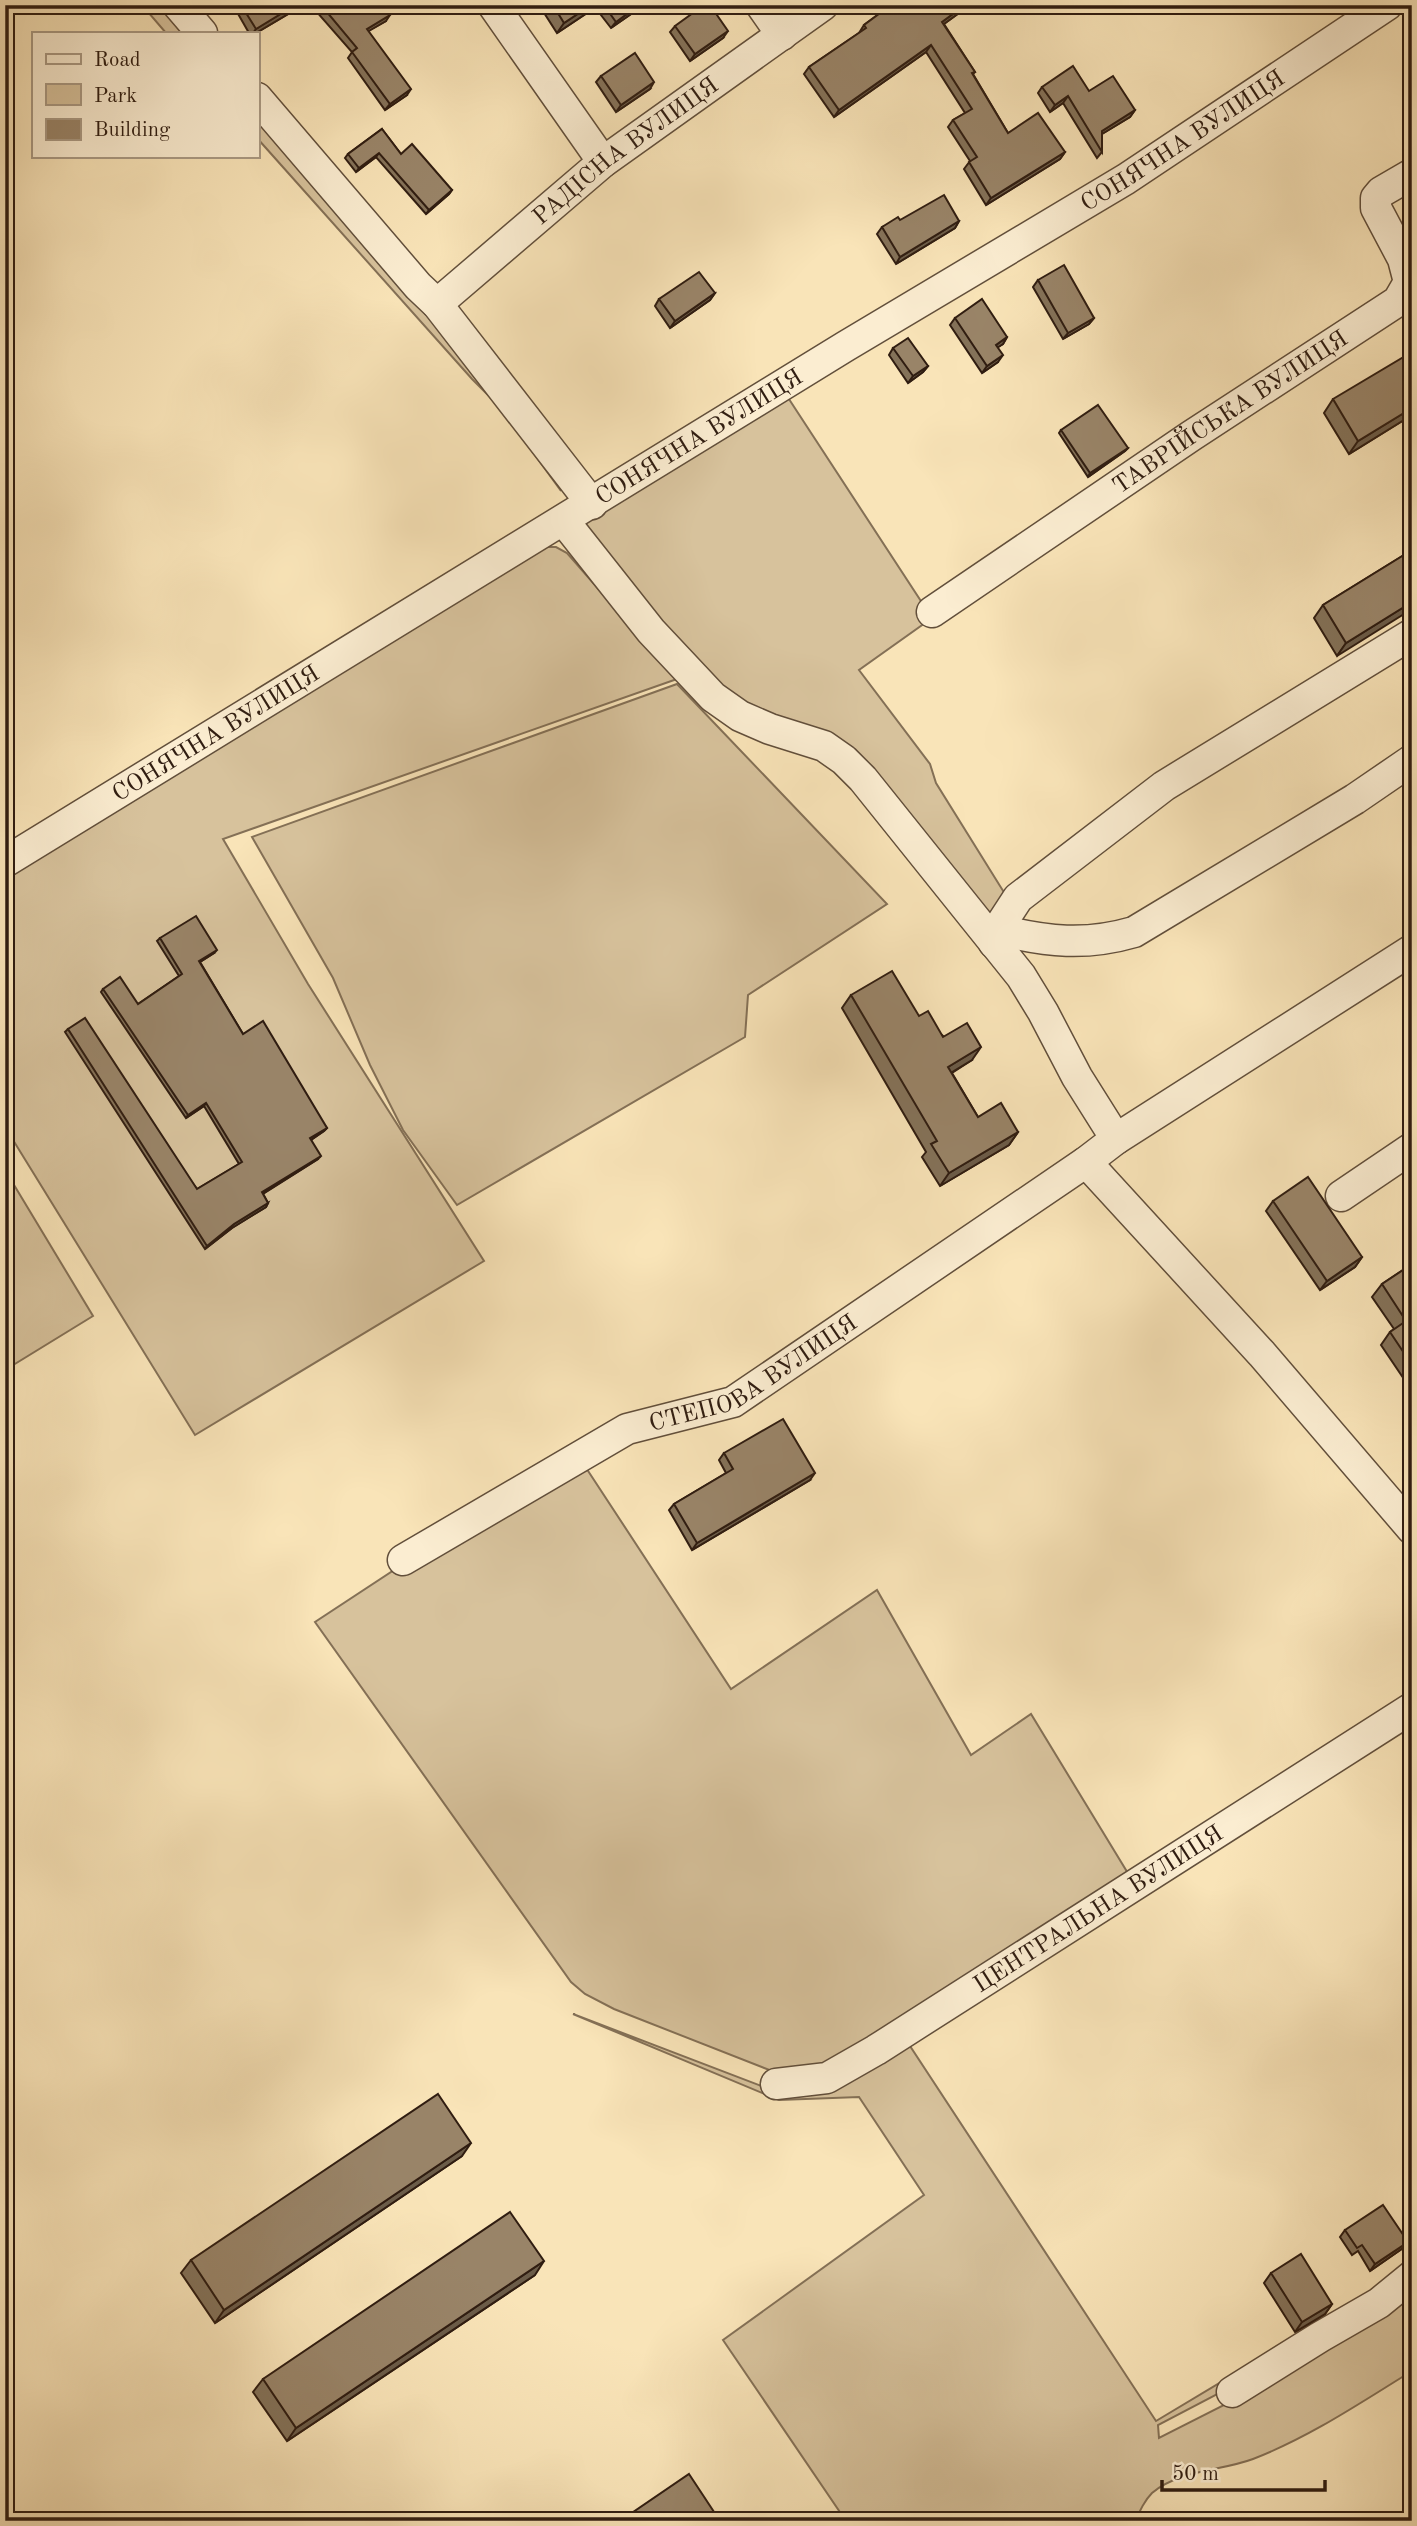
<svg xmlns="http://www.w3.org/2000/svg" width="1417" height="2526" font-family="'Old Standard TT',serif">
  <style>
    .green { fill: #d7c29c; stroke: #847056; stroke-width: 2 }
    .lines { fill: none; stroke-linecap: round; stroke-linejoin: round }
    .minor-casing { stroke: #624f3b; stroke-width: 33 }
    .minor { stroke: #fbedd1; stroke-width: 30 }
    .wall { fill: #847259; stroke: #301d11; stroke-width: 2 }
    .shaded-wall { fill: #6b5c49; stroke: #301d11; stroke-width: 2 }
    .building { fill: #998468; stroke: #301d11; stroke-width: 2 }
    .labels { text-anchor: middle; stroke-width: 5; stroke-linejoin: round; paint-order: stroke }
    .street-label { font-size: 24px; fill: #301d11; stroke: #fbedd1 }
  </style>
  <rect width="100%" height="100%" fill="#f9e4b8"/>
  <filter id="stains"><feTurbulence type="fractalNoise" baseFrequency=".00286" numOctaves="4"/><feColorMatrix values="0 0 0 0 .2 0 0 0 0 .09 0 0 0 0 .02 0 0 0 .5 -.17"/></filter>
  <radialGradient id="worn" r=".72"><stop offset=".6" stop-color="#630" stop-opacity="0"/><stop offset="1" stop-color="#630" stop-opacity=".3"/></radialGradient>
  <g class="green">
    <path d="M142,5H172L196,33H166Z"/>
    <path d="M257,105L414,288L559,483L561,491L501,408L472,379L257,138Z"/>
    <path d="M785,393L932,618L859,670L930,764L936,783L1015,910L995,930L843,755L728,706L580,524Z"/>
    <path d="M546,547H556L567,553L677,679L223,839L308,984L484,1261L195,1435L5,1127V878L346,658Z"/>
    <path d="M677,684L887,904L748,995L745,1037L457,1205L403,1130L370,1065L333,978L252,837Z"/>
    <path d="M5,1170L93,1316L5,1370Z"/>
    <path d="M575,1451L731,1689L877,1590L971,1755L1031,1714L1129,1875L847,2058L782,2075L614,2009L585,1994L571,1982L315,1622Z"/>
    <path d="M573,2014L777,2092L908,2043L1156,2421L1353,2303L1231,2387L1158,2425L1159,2438L1238,2398L1412,2284V2371C1360,2403 1310,2437 1253,2459C1221,2471 1179,2470 1152,2493C1146,2499 1138,2512 1137,2521H846L723,2340L924,2195L859,2097L779,2100Z"/>
  </g>
  <g class="lines">
    <defs>
      <g id="minor">
        <path d="M178,5L202,33"/>
        <path d="M493,5L603,162"/>
        <path d="M761,5L782,35"/>
        <path d="M257,98L418,286L437,304L592,504"/>
        <path id="s1" d="M437,304L603,162L823,5"/>
        <path d="M564,521L651,631L713,697L740,716L770,729L824,746L844,760L863,779L1021,976L1043,1012L1077,1077L1116,1139"/>
        <path id="s2" d="M932,612L1191,436L1398,301L1409,282L1403,259L1376,208V198L1381,192L1412,174"/>
        <path id="s3" d="M5,862L846,346L1126,179L1387,5"/>
        <path d="M999,930C1047,942 1086,946 1134,932L1355,799L1412,760"/>
        <path d="M994,943L1003,921L1018,898L1164,786L1412,634"/>
        <path d="M1086,1162L1262,1354L1412,1529"/>
        <path d="M1341,1196L1412,1148"/>
        <path id="s4" d="M403,1560L627,1429L733,1402L1086,1162L1116,1139L1412,950"/>
        <path id="s5" d="M776,2084L827,2078L876,2050L1412,1708"/>
        <path d="M1232,2392L1320,2337L1379,2303L1412,2276"/>
      </g>
    </defs>
    <use href="#minor" class="minor-casing"/>
    <use href="#minor" class="minor"/>
  </g>
  <g class="wall">
    <path d="M233,5H291L288,14L256,33H249Z"/>
    <path d="M318,5H384L386,21L368,31L407,95L385,110L348,58L352,52L315,10Z"/>
    <path d="M539,5H599L557,33Z"/>
    <path d="M610,5H644L611,28L601,15L606,8Z"/>
    <path d="M891,5H970L944,24L975,72L973,74L1008,133L1065,152L1060,159L986,205L964,169L970,161L948,127L953,120L965,113L926,52L834,117L804,74L809,67L859,33L864,25Z"/>
    <path d="M675,26L723,38L690,61L670,32Z"/>
    <path d="M601,76L650,89L616,112L596,82Z"/>
    <path d="M1042,87L1089,91L1135,110L1130,117L1102,134V152L1097,158L1063,103L1050,112L1038,93Z"/>
    <path d="M382,129L401,154L452,190L449,194L426,214L376,157L356,172L345,158L348,154Z"/>
    <path d="M900,220L959,221L955,228L896,264L877,234L882,227Z"/>
    <path d="M1038,280L1094,318L1089,324L1063,339L1033,287Z"/>
    <path d="M715,293L710,300L670,328L655,306L659,299Z"/>
    <path d="M955,318L1007,337L1003,344L997,347L998,362L982,373L950,325Z"/>
    <path d="M893,348L928,366L923,372L908,383L889,355Z"/>
    <path d="M1333,399L1412,415L1349,454L1324,413Z"/>
    <path d="M1061,430L1128,448L1125,451L1088,477L1059,433Z"/>
    <path d="M1412,550L1337,656L1314,618L1323,605Z"/>
    <path d="M160,938L214,953L200,962L243,1034L327,1128L324,1131L311,1140L318,1159L263,1194L268,1203L266,1207L232,1228L205,1249L65,1032L68,1029L197,1189L239,1164L204,1106L186,1118L101,992L103,989L138,1004L179,976L157,941Z"/>
    <path d="M851,995L919,1016L972,1060L952,1073L978,1117L1018,1132L1009,1145L940,1186L922,1157L926,1152L842,1008Z"/>
    <path d="M1273,1201L1362,1257L1355,1267L1320,1290L1266,1211Z"/>
    <path d="M1412,1264V1391L1381,1345L1390,1332L1394,1329L1372,1297L1382,1284Z"/>
    <path d="M724,1453L810,1480L692,1550L669,1510L674,1504L726,1473L719,1460Z"/>
    <path d="M462,2156L215,2323L181,2273L191,2260Z"/>
    <path d="M1345,2230L1403,2248L1370,2271L1358,2251L1352,2255L1340,2237Z"/>
    <path d="M1271,2273L1332,2304L1325,2314L1295,2332L1264,2283Z"/>
    <path d="M535,2275L287,2441L253,2392L263,2379Z"/>
  </g>
  <g class="shaded-wall">
    <path d="M591,5H599L557,33L564,23Z"/>
    <path d="M639,5H644L611,28L616,22Z"/>
    <path d="M965,5H970L937,29L942,22Z"/>
    <path d="M292,7L288,14L256,33H253L256,29Z"/>
    <path d="M390,15L386,21L362,35L367,29Z"/>
    <path d="M728,31L723,38L690,61L695,54Z"/>
    <path d="M931,45L926,52L834,117L839,110Z"/>
    <path d="M654,82L650,89L616,112L621,105Z"/>
    <path d="M411,89L407,95L385,110L390,104Z"/>
    <path d="M1068,96L1063,103L1050,112L1055,105Z"/>
    <path d="M1135,110L1130,117L1097,137L1102,131Z"/>
    <path d="M1065,152L1060,159L986,205L991,198Z"/>
    <path d="M379,153L376,157L356,172L359,168Z"/>
    <path d="M452,190L449,194L426,214L429,210Z"/>
    <path d="M959,221L955,228L896,264L900,257Z"/>
    <path d="M715,293L710,300L670,328L675,321Z"/>
    <path d="M1094,318L1089,324L1063,339L1068,333Z"/>
    <path d="M1007,337L1003,344L991,352L996,345Z"/>
    <path d="M1003,355L998,362L982,373L987,366Z"/>
    <path d="M928,366L923,372L908,383L913,376Z"/>
    <path d="M1412,408V415L1349,454L1358,441Z"/>
    <path d="M1128,448L1125,451L1088,477L1090,473Z"/>
    <path d="M1412,602V609L1337,656L1346,643Z"/>
    <path d="M217,950L214,953L197,964L199,961Z"/>
    <path d="M981,1047L972,1060L939,1080L948,1067Z"/>
    <path d="M206,1103L204,1106L186,1118L188,1115Z"/>
    <path d="M327,1128L324,1131L308,1142L310,1138Z"/>
    <path d="M1018,1132L1009,1145L940,1186L949,1173Z"/>
    <path d="M321,1156L318,1159L259,1196L262,1192Z"/>
    <path d="M268,1203L266,1207L232,1228L205,1249L207,1246L234,1224Z"/>
    <path d="M1362,1257L1355,1267L1320,1290L1327,1281Z"/>
    <path d="M815,1473L810,1480L692,1550L697,1543Z"/>
    <path d="M471,2143L462,2156L215,2323L224,2310Z"/>
    <path d="M1408,2242L1403,2248L1370,2271L1375,2264Z"/>
    <path d="M544,2261L535,2275L287,2441L296,2428Z"/>
    <path d="M1332,2304L1325,2314L1295,2332L1302,2322Z"/>
  </g>
  <g class="building">
    <path d="M241,5H291L292,7L256,29Z"/>
    <path d="M321,5H384L390,15L367,29L411,89L390,104L352,52L357,48Z"/>
    <path d="M553,5H591L564,23Z"/>
    <path d="M610,5H639L616,22L606,8Z"/>
    <path d="M704,5H710L728,31L695,54L675,26Z"/>
    <path d="M891,5H965L942,22L975,72L972,73L1008,133L1038,113L1065,152L991,198L969,162L977,157L953,120L972,109L931,45L839,110L809,67L866,28L864,25Z"/>
    <path d="M635,53L654,82L621,105L601,76Z"/>
    <path d="M1073,66L1089,91L1113,76L1135,110L1102,131V152L1068,96L1055,105L1042,87Z"/>
    <path d="M382,129L401,154L412,144L452,190L429,210L379,153L359,168L348,154Z"/>
    <path d="M944,195L959,221L900,257L882,227L898,217L900,220Z"/>
    <path d="M1064,265L1094,318L1068,333L1038,280Z"/>
    <path d="M699,272L715,293L675,321L659,299Z"/>
    <path d="M982,299L1007,337L996,345L1003,355L987,366L955,318Z"/>
    <path d="M908,338L928,366L913,376L893,348Z"/>
    <path d="M1412,352V408L1358,441L1333,399Z"/>
    <path d="M1098,405L1128,448L1090,473L1061,430Z"/>
    <path d="M1412,550V602L1346,643L1323,605Z"/>
    <path d="M196,916L217,950L199,961L243,1034L263,1021L327,1128L310,1138L321,1156L262,1192L268,1203L234,1224L207,1246L68,1029L85,1018L197,1189L242,1162L206,1103L188,1115L103,989L120,977L138,1004L182,974L160,938Z"/>
    <path d="M892,971L919,1016L928,1011L943,1037L967,1023L981,1047L948,1067L978,1117L1001,1103L1018,1132L949,1173L931,1144L937,1141L851,995Z"/>
    <path d="M1308,1177L1362,1257L1327,1281L1273,1201Z"/>
    <path d="M1412,1264V1365L1390,1332L1406,1321L1382,1284Z"/>
    <path d="M783,1419L815,1473L697,1543L674,1504L733,1469L724,1453Z"/>
    <path d="M438,2094L471,2143L224,2310L191,2260Z"/>
    <path d="M1383,2205L1408,2242L1375,2264L1362,2245L1357,2248L1345,2230Z"/>
    <path d="M510,2212L544,2261L296,2428L263,2379Z"/>
    <path d="M1301,2254L1332,2304L1302,2322L1271,2273Z"/>
    <path d="M689,2474L720,2521H620Z"/>
  </g>
  <g class="labels">
    <g class="street-label">
      <text dy="8" stroke="none"><textPath href="#s3" startOffset="1381">СОНЯЧНА ВУЛИЦЯ</textPath></text>
      <text dy="8" stroke="none"><textPath href="#s1" startOffset="243">РАДІСНА ВУЛИЦЯ</textPath></text>
      <text dy="8" stroke="none"><textPath href="#s2" startOffset="359">ТАВРІЙСЬКА ВУЛИЦЯ</textPath></text>
      <text dy="8" stroke="none"><textPath href="#s3" startOffset="814">СОНЯЧНА ВУЛИЦЯ</textPath></text>
      <text dy="8" stroke="none"><textPath href="#s3" startOffset="247">СОНЯЧНА ВУЛИЦЯ</textPath></text>
      <text dy="8" stroke="none"><textPath href="#s4" startOffset="399">СТЕПОВА ВУЛИЦЯ</textPath></text>
      <text dy="8" stroke="none"><textPath href="#s5" startOffset="371">ЦЕНТРАЛЬНА ВУЛИЦЯ</textPath></text>
    </g>
  </g>
  <rect width="1417" height="2526" fill="none" stroke="#f9e4b8" stroke-width="28"/>
  <rect x="7" y="7" width="1403" height="2512" fill="none" stroke="#301d11" stroke-width="3.5"/>
  <rect x="14" y="14" width="1389" height="2498" fill="none" stroke="#301d11" stroke-width="2"/>
  <rect x="32" y="32" width="228" height="126" fill="#fbedd1" stroke="#aa9a84" stroke-width="2"/>
  <rect x="46" y="54" width="35" height="10" fill="#fbedd1" stroke="#aa9a84" stroke-width="2"/>
  <text x="94" y="66" font-size="21" fill="#301d11">Road</text>
  <rect x="46" y="84" width="35" height="21" fill="#d7c29c" stroke="#aa9a84" stroke-width="2"/>
  <text x="94" y="102" font-size="21" fill="#301d11">Park</text>
  <rect x="46" y="119" width="35" height="21" fill="#998468" stroke="#aa9a84" stroke-width="2"/>
  <text x="94" y="136" font-size="21" fill="#301d11">Building</text>
  <path d="M1162 2480v10h163v-10" fill="none" stroke="#301d11" stroke-width="3.5"/>
  <text x="1172" y="2480" font-size="21" fill="#301d11" stroke="#fbedd1" stroke-width="5" paint-order="stroke">50 m</text>
  <rect width="100%" height="100%" filter="url(#stains)"/>
  <rect width="100%" height="100%" fill="url(#worn)"/>
</svg>
